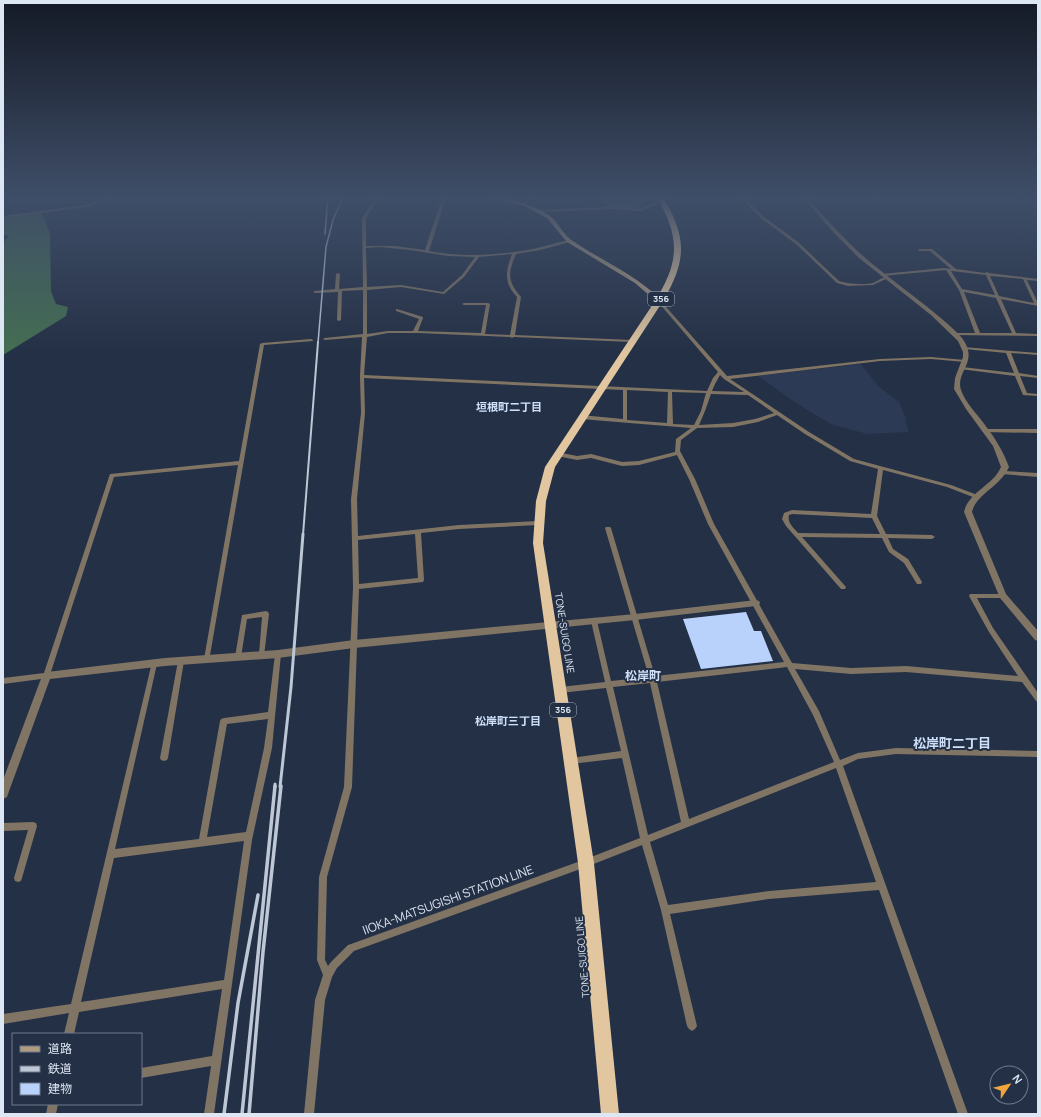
<svg xmlns="http://www.w3.org/2000/svg" width="1041" height="1117" font-family="Manrope,'Noto Sans JP',sans-serif">
  <style>
    .built { fill: #2c3a55 }
    .forest { fill: #446e52 }
    .building { fill: #b9d2fb }
    .lines { fill: none; stroke-linecap: round; stroke-linejoin: round }
    .minor { fill: #807464; fill-rule: evenodd }
    .tertiary { fill: #807464; fill-rule: evenodd }
    .secondary { fill: #ae9b80; fill-rule: evenodd }
    .trunk { fill: #e1c6a0; fill-rule: evenodd }
    .rail-far3 { stroke: #bdc7d5; stroke-width: 1.5 }
    .rail-far2 { stroke: #bdc7d5; stroke-width: 2 }
    .rail-far1 { stroke: #bdc7d5; stroke-width: 3 }
    .rail { stroke: #bdc7d5; stroke-width: 3.5 }
    .labels { text-anchor: middle; stroke-width: 4; stroke-linejoin: round; paint-order: stroke }
    .shield { fill: #243045; stroke: #a6afbf; stroke-width: 1 }
    .shield-label { font-size: 9px; font-weight: bold; fill: #dde6f3 }
    .street-label { font-size: 10px; fill: #dde6f3; stroke: #243045 }
    .neighbourhood-label { font-size: 11px; font-weight: bold; fill: #cfe0fa; stroke: #243045 }
    .quarter-label { font-size: 12px; font-weight: bold; fill: #cfe0fa; stroke: #243045 }
    .near-street-label { font-size: 12px; fill: #dde6f3; stroke: #243045 }
    .near-neighbourhood-label { font-size: 13px; font-weight: bold; fill: #cfe0fa; stroke: #243045 }
  </style>
  <rect width="100%" height="100%" fill="#243045"/>
  <path class="built" d="M861,364L878,386L899,402L906,419L905,421L909,432L867,434L831,424L796,403L758,376Z"/>
  <g class="forest">
    <path d="M603,197H656L659,201L644,202L636,209L615,207Z"/>
    <path d="M41,212L50,233L51,291L56,304L68,307L66,316L3,355V243L9,236L3,234V218Z"/>
  </g>
  <path class="building" d="M746,612L754,631H761L773,661L701,669L683,619Z"/>
  <g class="lines">
    <g class="minor">
      <path d="M110,197H114L87,207L3,218V216L86,205Z"/>
      <path d="M376,197H379L366,218V246H395L425,250L440,204L445,197H448L444,204L429,251C463,258 503,255 537,248C548,246 560,241 570,240V242L540,250L516,254C508,273 507,281 521,297L515,335L632,340L634,341L632,342L514,337L512,338L510,337L418,333H388L367,337L364,375L707,391L713,378L718,372L658,302L657,301L659,300H660L727,376L880,359L931,357L965,360L967,361L965,362L931,359L880,361L730,379L809,432L854,459L951,485L980,496L981,497L978,499L947,487L883,470L877,516L886,534L932,535L935,537L932,539L888,538L893,549L908,559L922,582L921,584H917L904,563L889,552L882,538L802,537L846,587L845,589H841L786,526L782,519L784,513L792,510L871,514L878,469L850,461L805,434L777,415L758,422L733,427L697,428L681,440L680,451L695,479L714,524L792,663L851,668L906,666L1018,676L989,632L969,596L970,594H1005L1006,596L1005,598H977L993,628L1038,693V702L1036,701L1022,682L906,672L851,674L795,669L819,711L840,760L858,753L896,748L1038,751V757L896,754L858,759L843,766L968,1114H958L879,890L769,899L670,914L697,1026L695,1029L692,1031L689,1029L687,1026L661,910L642,845L586,867L354,951L337,968L332,977L325,1000L314,1114H304L315,1000L323,975L317,960L319,877L344,787L353,587L351,499L361,413L360,376L362,337L325,340L323,339L325,338L363,334V290L342,291L341,320L339,321L337,320L338,292L315,293L313,292L315,291L335,289L336,274L338,273L340,274L339,289L363,287L362,218ZM380,247L410,250L448,256L475,257L462,275L443,292L401,285L367,287L366,248ZM512,254C505,272 504,283 517,297L510,335L485,334L490,304L488,303H464L462,304L464,305H486L481,333L418,331L423,318V317L397,309H396V311L419,319L413,331H388L367,334V290L401,287L444,294L464,277L479,257ZM720,375L724,379L744,392L712,391L715,384ZM364,378L623,390V419L581,415L579,417L581,419L654,425L691,428L676,439L675,452L639,461L622,462L591,454L577,456L557,452L554,454L557,456L577,460L591,458L622,466L639,465L677,455L689,479L708,524L784,662L655,676L611,528L610,527H606L605,528L649,677L611,681L597,621L596,619L594,618L592,619L591,621L605,682L560,687L558,688L557,690L558,692L560,693L606,688L621,751L571,758L568,759L567,761L568,763L571,764L622,758L640,838L586,859L351,944L348,945L331,962L328,966L325,960L327,877L352,787L359,589L423,582L424,580L421,533L459,529L538,525L541,523L538,521L459,525L358,536L357,499L365,413ZM627,390L668,392L667,423L627,420ZM672,392L706,393L701,411L694,425L673,424ZM711,394L748,395L774,413L755,419L733,423L699,425L705,411ZM792,514L872,518L880,534L798,533C794,528 787,523 789,515ZM415,534L418,578L359,584L358,540ZM787,667L813,715L834,762L689,819L657,682ZM650,683L681,822L648,835L613,687ZM836,768L876,882L769,891L668,905L650,842Z"/>
      <path d="M531,197H535L525,205H523V203Z"/>
      <path d="M599,197H602L614,207L641,209L662,199L665,200L641,211L613,209L540,212L538,211L540,210L610,207Z"/>
      <path d="M740,197H744L764,217L798,242L839,281C848,284 864,285 873,283C878,281 883,276 888,278L873,285L848,286L837,283L796,244L762,219Z"/>
      <path d="M867,197H881C878,199 870,199 867,197Z"/>
      <path d="M919,249H932L956,269L985,273L987,272L989,273L1038,279V281L1027,280L1038,303V306L1001,299L1016,333L1038,334V336L952,335V334L954,333H975L959,290L946,270L882,276L880,275L882,274L944,268L951,269L930,251H920L918,250ZM951,271L986,275L995,295L962,289ZM990,276L1023,279L1034,303L999,296ZM964,292L996,298L1012,333H980Z"/>
      <path d="M311,339L313,340V341L264,345L209,661L207,662L205,661L204,659L238,465L114,477L49,678L3,684V678L44,673L110,474L239,461L260,344L262,343Z"/>
      <path d="M963,347L1038,353V355L1011,353L1019,373L1038,376V378L1020,376L1027,393L1038,394V396L1023,395L1015,376L960,369V368L962,367L1014,373L1006,353L965,349L963,348Z"/>
      <path d="M985,429H1038V433L983,432L982,431Z"/>
      <path d="M1004,471L1038,473V477L1002,474L1001,473L1002,472Z"/>
      <path d="M266,611L268,612L269,614L264,656L262,657L260,656L259,654L262,617L247,619L241,657L240,659L238,660L236,659L235,657L242,615Z"/>
      <path d="M278,651L280,652L281,654L272,748L252,840L214,1114H204L211,1066L141,1078V1068L212,1056L222,989L79,1012L74,1034H64L69,1013L3,1024V1014L71,1004L152,662L154,661L156,662L157,664L115,849L199,839L220,721L221,719L224,718L268,712L275,654L276,652ZM268,719L264,748L246,832L207,837L227,724ZM244,841L224,980L81,1002L114,858Z"/>
      <path d="M181,658L183,659L184,661L168,758L167,760L164,761L161,760L160,758L178,661L179,659Z"/>
      <path d="M33,822L36,823L37,826L22,878L21,881L18,882L15,881L14,878L28,830L3,831V823Z"/>
      <path d="M48,1104H58L56,1114H46Z"/>
    </g>
    <g class="tertiary">
      <path d="M803,197H807C829,223 853,249 880,270C901,287 922,302 942,319C949,325 956,331 962,338C980,362 955,371 961,390C965,402 977,414 985,425C995,438 1003,451 1009,467C1000,487 976,494 972,512L1006,594L1038,631V641L1035,640L1000,598L964,512C969,491 993,486 1001,467L993,446L966,409L954,389L955,378L963,357V352L958,341L931,315L859,258L834,233Z"/>
      <path d="M756,600L759,601L760,603L759,605L756,606L635,620L354,648L278,658L165,666L50,679L8,794L7,797L3,799V780L42,676L44,673L47,672L165,658L278,650L354,640L635,614Z"/>
    </g>
    <path class="secondary" d="M490,197C504,195 539,207 550,216C559,223 563,235 573,241C602,261 637,275 662,301L657,302L635,283L567,242L547,218L524,206Z"/>
    <path class="trunk" d="M657,197H663C687,238 687,260 663,301L555,467L546,501L543,543L594,863L619,1114H601L578,863L533,543L536,501L545,467L655,301C680,261 680,238 657,197Z"/>
    <g class="rail-far3">
      <path d="M325,234L328,197"/>
      <path d="M318,343L326,247L333,220L343,197"/>
    </g>
    <path class="rail-far2" d="M303,535L318,342"/>
    <g class="rail-far1">
      <path d="M275,787V784"/>
      <path d="M280,787L291,687L303,534"/>
    </g>
    <g class="rail">
      <path d="M224,1114L238,1003L258,895"/>
      <path d="M242,1114L275,786"/>
      <path d="M249,1114L263,952L281,786"/>
    </g>
  </g>
  <linearGradient id="sky" x2="0" y2="1"><stop stop-color="#141a26"/><stop offset="0.56" stop-color="#3f4e68"/><stop offset="1" stop-color="#3f4e68" stop-opacity="0"/></linearGradient>
  <rect width="1041" height="353" fill="url(#sky)"/>
  <g class="labels">
    <g class="shield">
      <rect x="648" y="292" width="26" height="14" rx="3"/>
      <rect x="550" y="703" width="26" height="14" rx="3"/>
    </g>
    <g class="shield-label">
      <text x="661" y="302">356</text>
      <text x="563" y="713">356</text>
    </g>
    <g class="street-label">
      <text transform="translate(565 633) rotate(81)" y="4">TONE-SUIGO LINE</text>
      <text transform="translate(582 957) rotate(-95)" y="4">TONE-SUIGO LINE</text>
    </g>
    <g class="neighbourhood-label">
      <text x="509" y="411">垣根町二丁目</text>
      <text x="508" y="725">松岸町三丁目</text>
    </g>
    <g class="quarter-label">
      <text x="643" y="680">松岸町</text>
    </g>
    <g class="near-street-label">
      <text transform="translate(448 900) rotate(-20)" y="4">IIOKA-MATSUGISHI STATION LINE</text>
    </g>
    <g class="near-neighbourhood-label">
      <text x="952" y="748">松岸町二丁目</text>
    </g>
  </g>
  <rect width="1041" height="1117" fill="none" stroke="#dde6f3" stroke-width="8"/>
  <rect x="12" y="1033" width="130" height="72" fill="#243045" stroke="#6e798b"/>
  <rect x="20" y="1046" width="20" height="6" fill="#ae9b80" stroke="#6e798b"/>
  <text x="48" y="1053" font-size="12" fill="#dde6f3">道路</text>
  <rect x="20" y="1066" width="20" height="6" fill="#bdc7d5" stroke="#6e798b"/>
  <text x="48" y="1073" font-size="12" fill="#dde6f3">鉄道</text>
  <rect x="20" y="1083" width="20" height="12" fill="#b9d2fb" stroke="#6e798b"/>
  <text x="48" y="1093" font-size="12" fill="#dde6f3">建物</text>
  <g transform="translate(1009 1085) rotate(55)"><circle r="19" fill="#243045" stroke="#6e798b"/>
  <path d="M0-3L7 15L0 10L-7 15Z" fill="#f0a63e"/>
  <text y="-6" font-size="11" font-weight="bold" text-anchor="middle" fill="#dde6f3">N</text>
  </g>
</svg>
